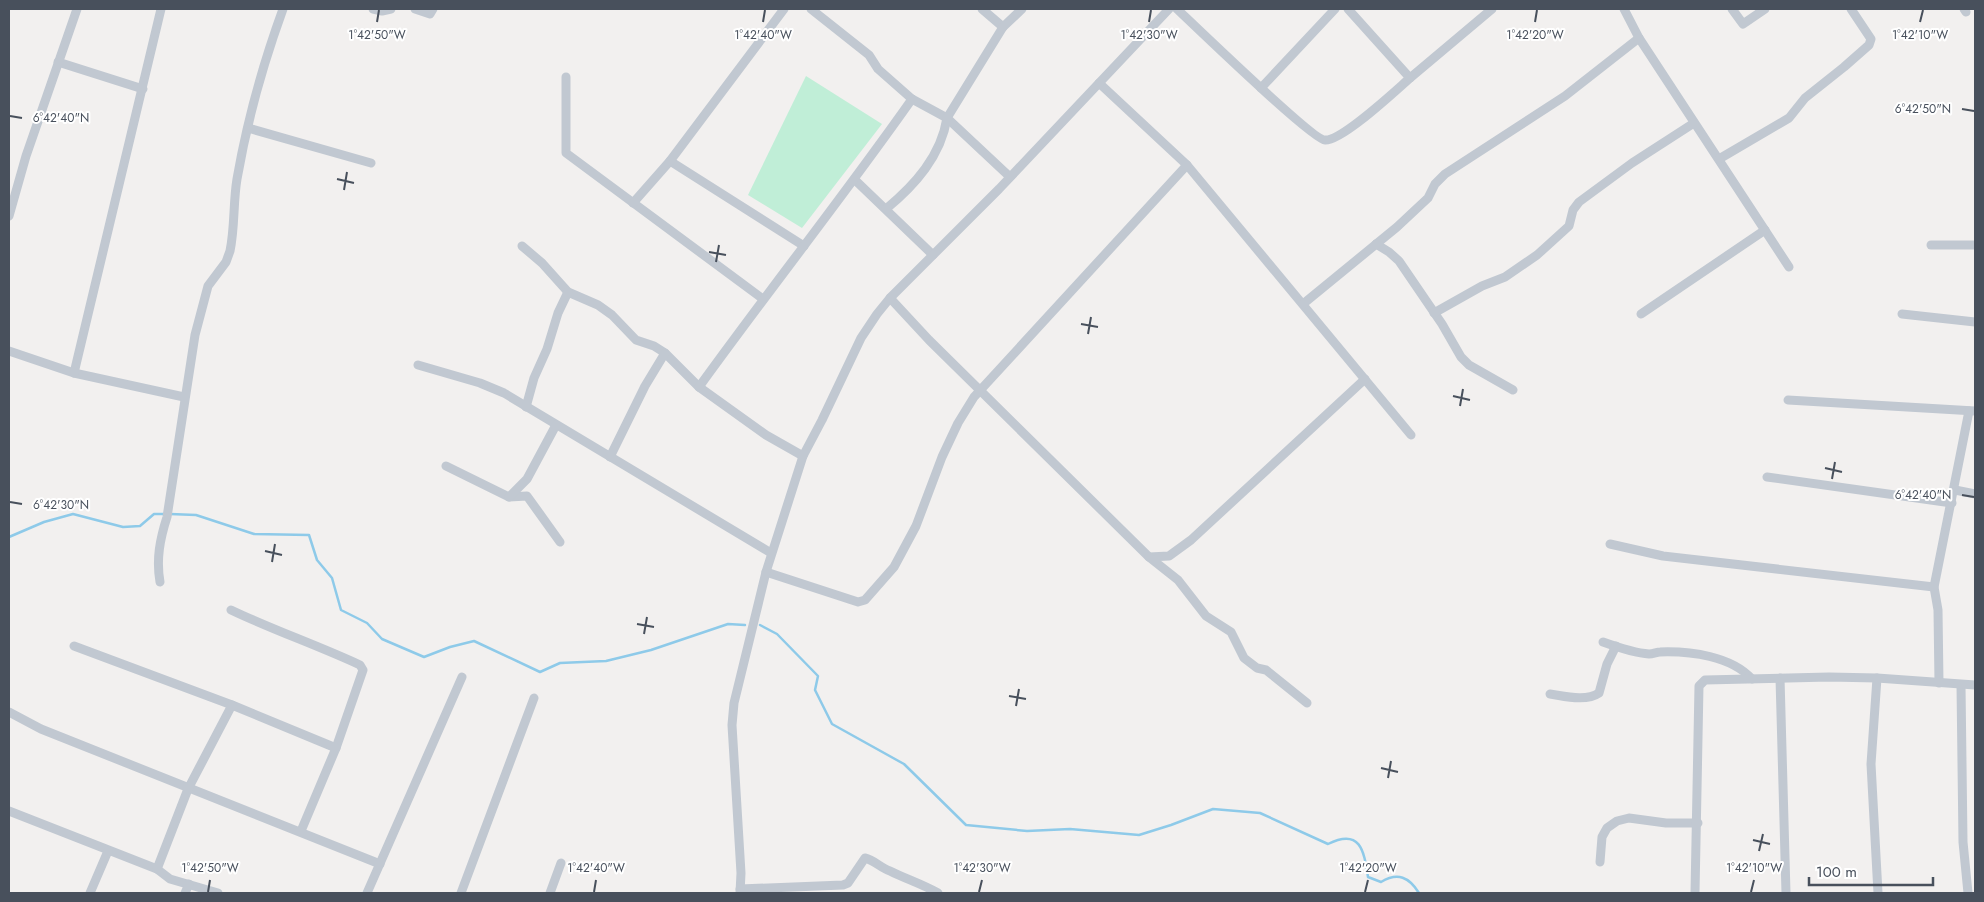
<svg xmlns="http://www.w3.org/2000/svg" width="1984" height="902" font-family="Jost,sans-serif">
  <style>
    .park { fill: #c0eed7 }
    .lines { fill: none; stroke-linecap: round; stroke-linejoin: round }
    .stream { stroke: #8ecae9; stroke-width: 2.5 }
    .street { stroke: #c1c8d1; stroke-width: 9 }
    .ticks { fill: none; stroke: #48505c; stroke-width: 2 }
    .ticks-label { font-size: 12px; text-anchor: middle; fill: #48505c; stroke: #fff; stroke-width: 4; stroke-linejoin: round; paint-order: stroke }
  </style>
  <rect width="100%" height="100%" fill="#f2f0ef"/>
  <path class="park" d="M806,76L882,124L802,228L748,195Z"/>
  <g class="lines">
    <g class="stream">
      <path d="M170,514L196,515L254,534L309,535L317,560L332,578L341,610L367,623L382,639L424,657L450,647L474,641L540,672L560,663L606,661L651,650L728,624L745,625"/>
      <path d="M9,537L44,522L73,514L123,527L140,526L154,514H165"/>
      <path d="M760,625L777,634L818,676L815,690L832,724L904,764L966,825L1027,831L1070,829L1139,835L1171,825L1213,809L1260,813L1328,844C1360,828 1364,850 1368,877L1381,882C1398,872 1409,877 1419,893"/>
    </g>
    <g class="street">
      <path d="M373,9L382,11L391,9"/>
      <path d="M415,9L430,14L433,9"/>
      <path d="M811,9L869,55L878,69L912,99L947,118L1010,177"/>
      <path d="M982,9L1003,27"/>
      <path d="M1177,9C1194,25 1313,140 1325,140C1342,141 1395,91 1410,78L1348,9"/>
      <path d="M1624,9L1639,38L1789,267"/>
      <path d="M1732,9L1743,24L1765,9"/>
      <path d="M1964,9L1966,12"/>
      <path d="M58,62L143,89"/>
      <path d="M566,77V153L763,299"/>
      <path d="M1410,78L1492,9"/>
      <path d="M1099,83L1187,165L1411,435"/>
      <path d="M1261,88L1335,9"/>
      <path d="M248,128L371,163"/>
      <path d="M1719,159L1789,118L1805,98L1844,67L1869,45L1871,39L1851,9"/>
      <path d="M670,161L804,246"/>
      <path d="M855,180L933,255"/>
      <path d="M633,203L670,161L784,9"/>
      <path d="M886,209C915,185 941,156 947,118L1003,27L1022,9"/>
      <path d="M9,216L26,156L77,9"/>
      <path d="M1376,244L1389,252L1399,261L1442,324L1461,357L1469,365L1513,390"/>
      <path d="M1931,245H1975"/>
      <path d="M522,246L542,263L568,292L598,305L612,315L636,340L654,346L665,353L699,387L766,435L803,456"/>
      <path d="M890,298L929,340L1149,557L1169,556L1191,540L1365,379"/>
      <path d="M1303,304L1397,227L1428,198L1435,184L1445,174L1565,96L1639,38"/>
      <path d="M1434,313L1482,286L1505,277L1537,255L1569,226L1573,210L1579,202L1632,163L1694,123"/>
      <path d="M1641,314L1765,230"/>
      <path d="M1902,314L1975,322"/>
      <path d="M9,351L74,373L184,397"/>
      <path d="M418,365L480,383L504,393L771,553"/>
      <path d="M74,373L161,9"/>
      <path d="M699,387C769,290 843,197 912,99"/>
      <path d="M1788,400L1975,411"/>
      <path d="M526,407L534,378L547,349L558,313L568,292"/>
      <path d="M610,457L645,386L665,353"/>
      <path d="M446,466L509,497L527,496L560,542"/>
      <path d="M1767,477L1952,503"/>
      <path d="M1955,490L1975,494"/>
      <path d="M509,497L527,479L556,425"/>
      <path d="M1610,544L1663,556L1934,587"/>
      <path d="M1149,557L1178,580L1206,616L1231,632L1244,658L1257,668L1266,670L1307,703"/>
      <path d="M766,572L858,602L865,600L894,567L916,526L942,457L958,423L974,397L1187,165"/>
      <path d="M160,582C156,559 160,539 167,517L195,335L208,286L226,262L230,251C235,227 233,203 237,179C247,121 263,64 283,9"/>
      <path d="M231,610C273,630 317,645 360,665L363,670L336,748L301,831"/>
      <path d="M1603,642C1617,647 1634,653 1649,654C1653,654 1657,652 1660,652C1691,651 1731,656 1752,679"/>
      <path d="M74,646L232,705L336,748"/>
      <path d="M1780,678L1786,893"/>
      <path d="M1877,678L1871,764L1878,893"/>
      <path d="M1939,683L1938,610L1934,587L1969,411"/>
      <path d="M1961,685L1963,842L1968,893"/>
      <path d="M1550,694C1564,696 1586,702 1599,693L1607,664L1616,646"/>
      <path d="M9,712L41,729L380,864"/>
      <path d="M9,811L157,869L170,879L218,893"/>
      <path d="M1600,862L1602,837L1607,828L1617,821L1629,818L1666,823H1698"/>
      <path d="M157,869L188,789L232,705"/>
      <path d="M740,889L843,885L848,883L865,858C874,860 881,868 890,871C906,879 922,884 938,893"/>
      <path d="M90,893L108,851"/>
      <path d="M185,893L189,884"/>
      <path d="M367,893L462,677"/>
      <path d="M461,893L534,698"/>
      <path d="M550,893L561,863"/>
      <path d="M740,893L741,873L732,725L734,703L766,572L803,456L822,420L861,338L877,314L890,298L999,189L1169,9"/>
      <path d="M1695,893L1699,686L1705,680L1829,677L1877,678L1975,685"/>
    </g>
  </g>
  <path class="ticks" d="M377,22L379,10M763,22L765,10M1149,22L1151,10M1535,22L1537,10M1920,22L1923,10M1962,109L1974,111M10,116L22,118M337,179L354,183M344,190L347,172M709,252L726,255M716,262L719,245M1081,324L1098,327M1088,334L1091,317M1453,396L1470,400M1460,406L1463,389M1825,468L1842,472M1832,479L1835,462M1962,495L1974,497M10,502L22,504M265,551L282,555M272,562L275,544M637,624L654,627M644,634L647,617M1009,696L1026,699M1016,706L1019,689M1381,768L1398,772M1388,778L1391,761M1753,840L1770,844M1759,851L1763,834M208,892L210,880M594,892L596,880M979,892L982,880M1365,892L1368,880M1751,892L1754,880"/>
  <g class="ticks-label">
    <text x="377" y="39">1°42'50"W</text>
    <text x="763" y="39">1°42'40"W</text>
    <text x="1149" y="39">1°42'30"W</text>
    <text x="1535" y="39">1°42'20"W</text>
    <text x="1920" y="39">1°42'10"W</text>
    <text x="1923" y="113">6°42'50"N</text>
    <text x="61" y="122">6°42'40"N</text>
    <text x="1923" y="499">6°42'40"N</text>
    <text x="61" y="509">6°42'30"N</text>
    <text x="210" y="872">1°42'50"W</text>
    <text x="596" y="872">1°42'40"W</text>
    <text x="982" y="872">1°42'30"W</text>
    <text x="1368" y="872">1°42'20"W</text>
    <text x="1754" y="872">1°42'10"W</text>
  </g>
  <rect width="1984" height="902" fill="none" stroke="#48505c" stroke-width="20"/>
  <path d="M1809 877v8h124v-8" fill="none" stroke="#48505c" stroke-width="2.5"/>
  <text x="1816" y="877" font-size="15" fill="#48505c" stroke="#ffffff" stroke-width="4" paint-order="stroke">100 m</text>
</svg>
